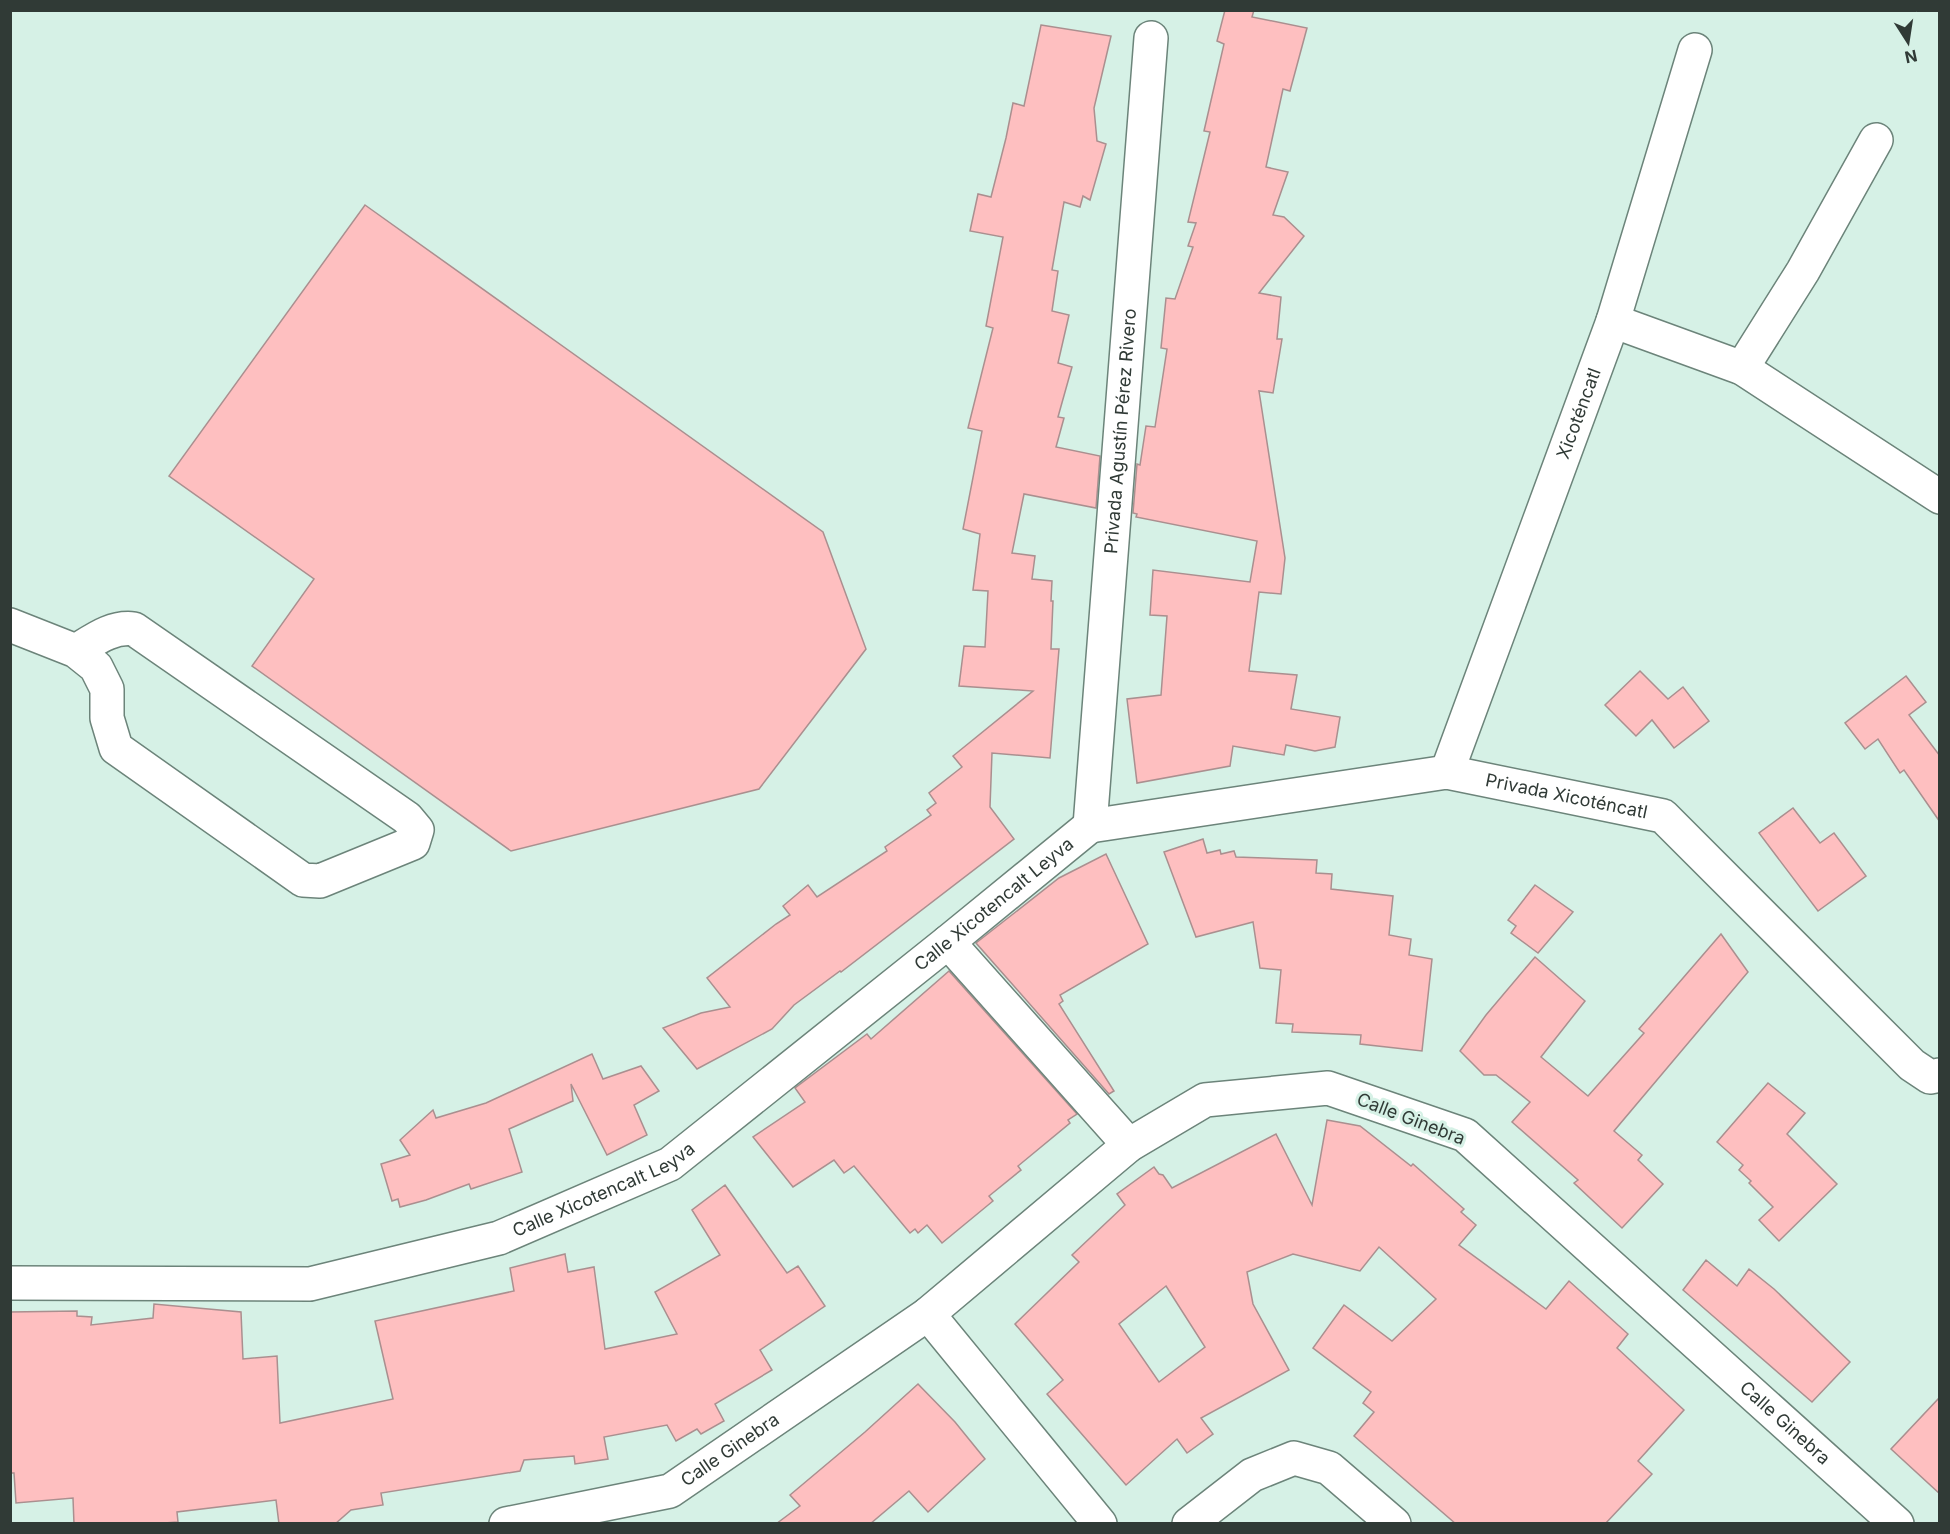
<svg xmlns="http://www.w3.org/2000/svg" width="1950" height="1534" font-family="Inter,sans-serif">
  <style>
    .building { fill: #febfc0; stroke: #aa8f8f; stroke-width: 1.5; fill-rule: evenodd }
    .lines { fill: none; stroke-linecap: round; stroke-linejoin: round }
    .minor-casing { stroke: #6c847a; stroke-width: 36 }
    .minor { stroke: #fff; stroke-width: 33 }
    .labels { text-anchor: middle; stroke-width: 6; stroke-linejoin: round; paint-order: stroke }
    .street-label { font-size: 18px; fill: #303a36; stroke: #d6f1e6 }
  </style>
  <rect width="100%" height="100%" fill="#d6f1e6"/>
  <g class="building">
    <path d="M1225,10H1254L1252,17L1307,28L1290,91L1283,89L1266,167L1288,172L1273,215L1284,217L1304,236L1259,293L1281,297L1277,339H1282L1273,393L1259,391L1285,558L1281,594L1259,592L1249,671L1297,675L1291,709L1340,717L1335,747L1315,751L1286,745L1284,755L1233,746L1230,766L1137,783L1127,699L1161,695L1167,616L1150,615L1153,570L1250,582L1257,541L1136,517L1137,514L1133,513L1137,464L1140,465L1146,426L1155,427L1167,349L1161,348L1166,298L1175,299L1193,247L1188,246L1196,223L1188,222L1210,132L1204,131L1224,44L1217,41Z"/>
    <path d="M1041,25L1111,36L1094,108L1097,141L1106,144L1090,200L1083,196L1080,207L1064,202L1052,270L1058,271L1052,311L1069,315L1058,363L1072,367L1058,417L1064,418L1056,447L1100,456L1096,508L1024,494L1012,553L1035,556L1032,579L1052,581L1051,601H1053L1051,649H1059L1050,758L992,753L990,807L1014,839L841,972L840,971L794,1005L772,1029L697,1069L663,1028L701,1013L730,1007L707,978L776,924L790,915L783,906L808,885L817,897L887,851L885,847L931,815L927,810L936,803L929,793L962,767L953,756L1033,691L959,686L964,646L985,647L988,591L973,590L980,534L963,529L982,431L968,428L993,328L986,326L1003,237L970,231L978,194L991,197L1006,138L1013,103L1024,106Z"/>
    <path d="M365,205L823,532L866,649L759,789L511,851L252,666L314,579L169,476Z"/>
    <path d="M1640,671L1668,699L1683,687L1709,721L1674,748L1652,720L1636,736L1605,705Z"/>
    <path d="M1906,676L1926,702L1909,715L1940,756V822L1904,770L1900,773L1878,739L1865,749L1845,723Z"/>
    <path d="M1793,808L1820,843L1834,833L1866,876L1818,911L1759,833Z"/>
    <path d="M1203,839L1207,853L1220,850L1221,854L1234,851L1236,857L1317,860L1316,873L1332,874L1331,889L1393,896L1389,935L1411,939L1409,955L1432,959L1422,1051L1360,1044L1361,1035L1292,1032L1293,1024L1276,1023L1281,970L1260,968L1253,922L1196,937L1164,852Z"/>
    <path d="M1106,854L1148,944L1060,995L1063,1001L1059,1004L1114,1091L1109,1094L976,943L1059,878Z"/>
    <path d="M1535,885L1573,912L1538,953L1511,933L1516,926L1508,920Z"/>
    <path d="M1721,934L1748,972L1614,1131L1642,1155L1638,1160L1663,1184L1622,1228L1574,1183L1578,1180L1512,1122L1530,1102L1496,1075H1484L1460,1051L1486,1015L1535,957L1585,1001L1541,1057L1588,1096L1644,1033L1639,1029Z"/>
    <path d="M949,971L1077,1114L1068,1120L1070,1123L1018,1166L1021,1170L989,1196L993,1201L942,1243L927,1225L918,1233L915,1229L910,1233L854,1166L844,1173L834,1160L793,1187L753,1137L805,1102L795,1088L867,1034L871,1039Z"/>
    <path d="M592,1054L603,1079L641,1066L659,1091L634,1105L647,1135L607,1155L571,1084L573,1101L509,1129L522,1172L471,1189L469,1184L426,1200L400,1207L398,1199L392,1201L381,1164L410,1155L400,1140L433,1110L436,1118L486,1103Z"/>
    <path d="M1768,1083L1805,1113L1787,1134L1837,1184L1779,1241L1759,1220L1773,1207L1749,1183L1751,1181L1739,1170L1743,1165L1717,1142Z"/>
    <path d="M1327,1120L1360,1126L1411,1166L1413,1164L1464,1209L1461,1212L1476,1225L1459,1245L1546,1309L1569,1281L1628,1334L1617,1348L1684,1410L1638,1461L1652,1474L1605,1524H1456L1354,1436L1374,1412L1363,1403L1371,1392L1313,1348L1344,1305L1392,1341L1436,1299L1379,1247L1360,1271L1293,1254L1247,1272L1253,1304L1289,1370L1201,1418L1213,1434L1187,1453L1177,1439L1126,1485L1047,1394L1063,1380L1015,1324L1079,1262L1072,1255L1125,1205L1117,1194L1154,1167L1159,1174L1163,1175L1172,1188L1276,1134L1312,1205ZM1166,1286L1205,1347L1159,1382L1119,1324Z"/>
    <path d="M725,1185L787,1273L798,1266L825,1306L760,1350L772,1370L715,1404L724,1421L701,1434L697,1429L676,1441L667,1425L604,1437L608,1459L575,1464L574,1456L524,1460L520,1471L381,1493L383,1505L351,1510L335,1524H279L276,1500L177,1512L178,1522L150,1524H74L73,1498L16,1503L14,1473H10V1312L77,1311V1316L92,1317L91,1325L153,1318L154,1304L241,1312L243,1359L277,1356L280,1423L393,1399L375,1321L514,1291L510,1268L565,1254L568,1272L594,1267L605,1349L677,1334L655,1292L720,1255L692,1210Z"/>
    <path d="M1706,1260L1737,1286L1749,1269L1774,1289L1850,1362L1812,1402L1683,1290Z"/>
    <path d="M918,1384L955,1422L985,1459L928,1512L909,1491L870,1524H776L800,1506L790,1495L865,1432Z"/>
    <path d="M1940,1397V1494L1891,1449Z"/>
  </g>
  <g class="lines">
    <defs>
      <g id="minor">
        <path d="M1613,321L1742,368L1940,497"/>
        <path d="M1742,368L1803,271L1876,140"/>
        <path d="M10,625L76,651L96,667L107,689V718L116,748L303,880L320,881L413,843L417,830L407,818L134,629C112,626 94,640 76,651"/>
        <path id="s1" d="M1447,772L1613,321L1695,50"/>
        <path id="s2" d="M1090,826L1447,772L1663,816L1912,1065L1930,1077L1940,1075"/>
        <path id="s3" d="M1090,826L1151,38"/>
        <path d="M948,942L1129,1145"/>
        <path id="s4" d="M10,1283L310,1284L499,1238L670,1164L948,942L1090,826"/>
        <path d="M928,1314L1100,1524"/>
        <path id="s5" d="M506,1524L670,1491L928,1314L1129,1145L1205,1100L1328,1088L1465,1135L1897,1524"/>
        <path d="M1189,1524L1252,1475L1294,1458L1329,1468L1394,1524"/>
      </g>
    </defs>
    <use href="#minor" class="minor-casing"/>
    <use href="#minor" class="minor"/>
  </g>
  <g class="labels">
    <g class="street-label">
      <text dy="6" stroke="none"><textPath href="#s1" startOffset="382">Xicoténcatl</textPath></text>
      <text dy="6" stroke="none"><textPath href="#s3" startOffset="396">Privada Agustín Pérez Rivero</textPath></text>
      <text dy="6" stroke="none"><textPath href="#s2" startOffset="483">Privada Xicoténcatl</textPath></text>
      <text dy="6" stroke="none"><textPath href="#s4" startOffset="1096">Calle Xicotencalt Leyva</textPath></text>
      <text transform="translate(1411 1119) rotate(21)" y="6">Calle Ginebra</text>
      <text dy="6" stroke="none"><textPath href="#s4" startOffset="610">Calle Xicotencalt Leyva</textPath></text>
      <text dy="6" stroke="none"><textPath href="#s5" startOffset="1530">Calle Ginebra</textPath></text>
      <text dy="6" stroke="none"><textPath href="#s5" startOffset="240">Calle Ginebra</textPath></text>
    </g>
  </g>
  <rect width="1950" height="1534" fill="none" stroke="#303a36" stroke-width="24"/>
  <g transform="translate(1908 42) rotate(168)" stroke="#d6f1e6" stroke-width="4.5" paint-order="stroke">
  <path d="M0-4.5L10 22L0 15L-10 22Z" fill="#303a36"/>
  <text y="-9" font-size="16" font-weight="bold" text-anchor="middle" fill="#303a36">N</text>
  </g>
</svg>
